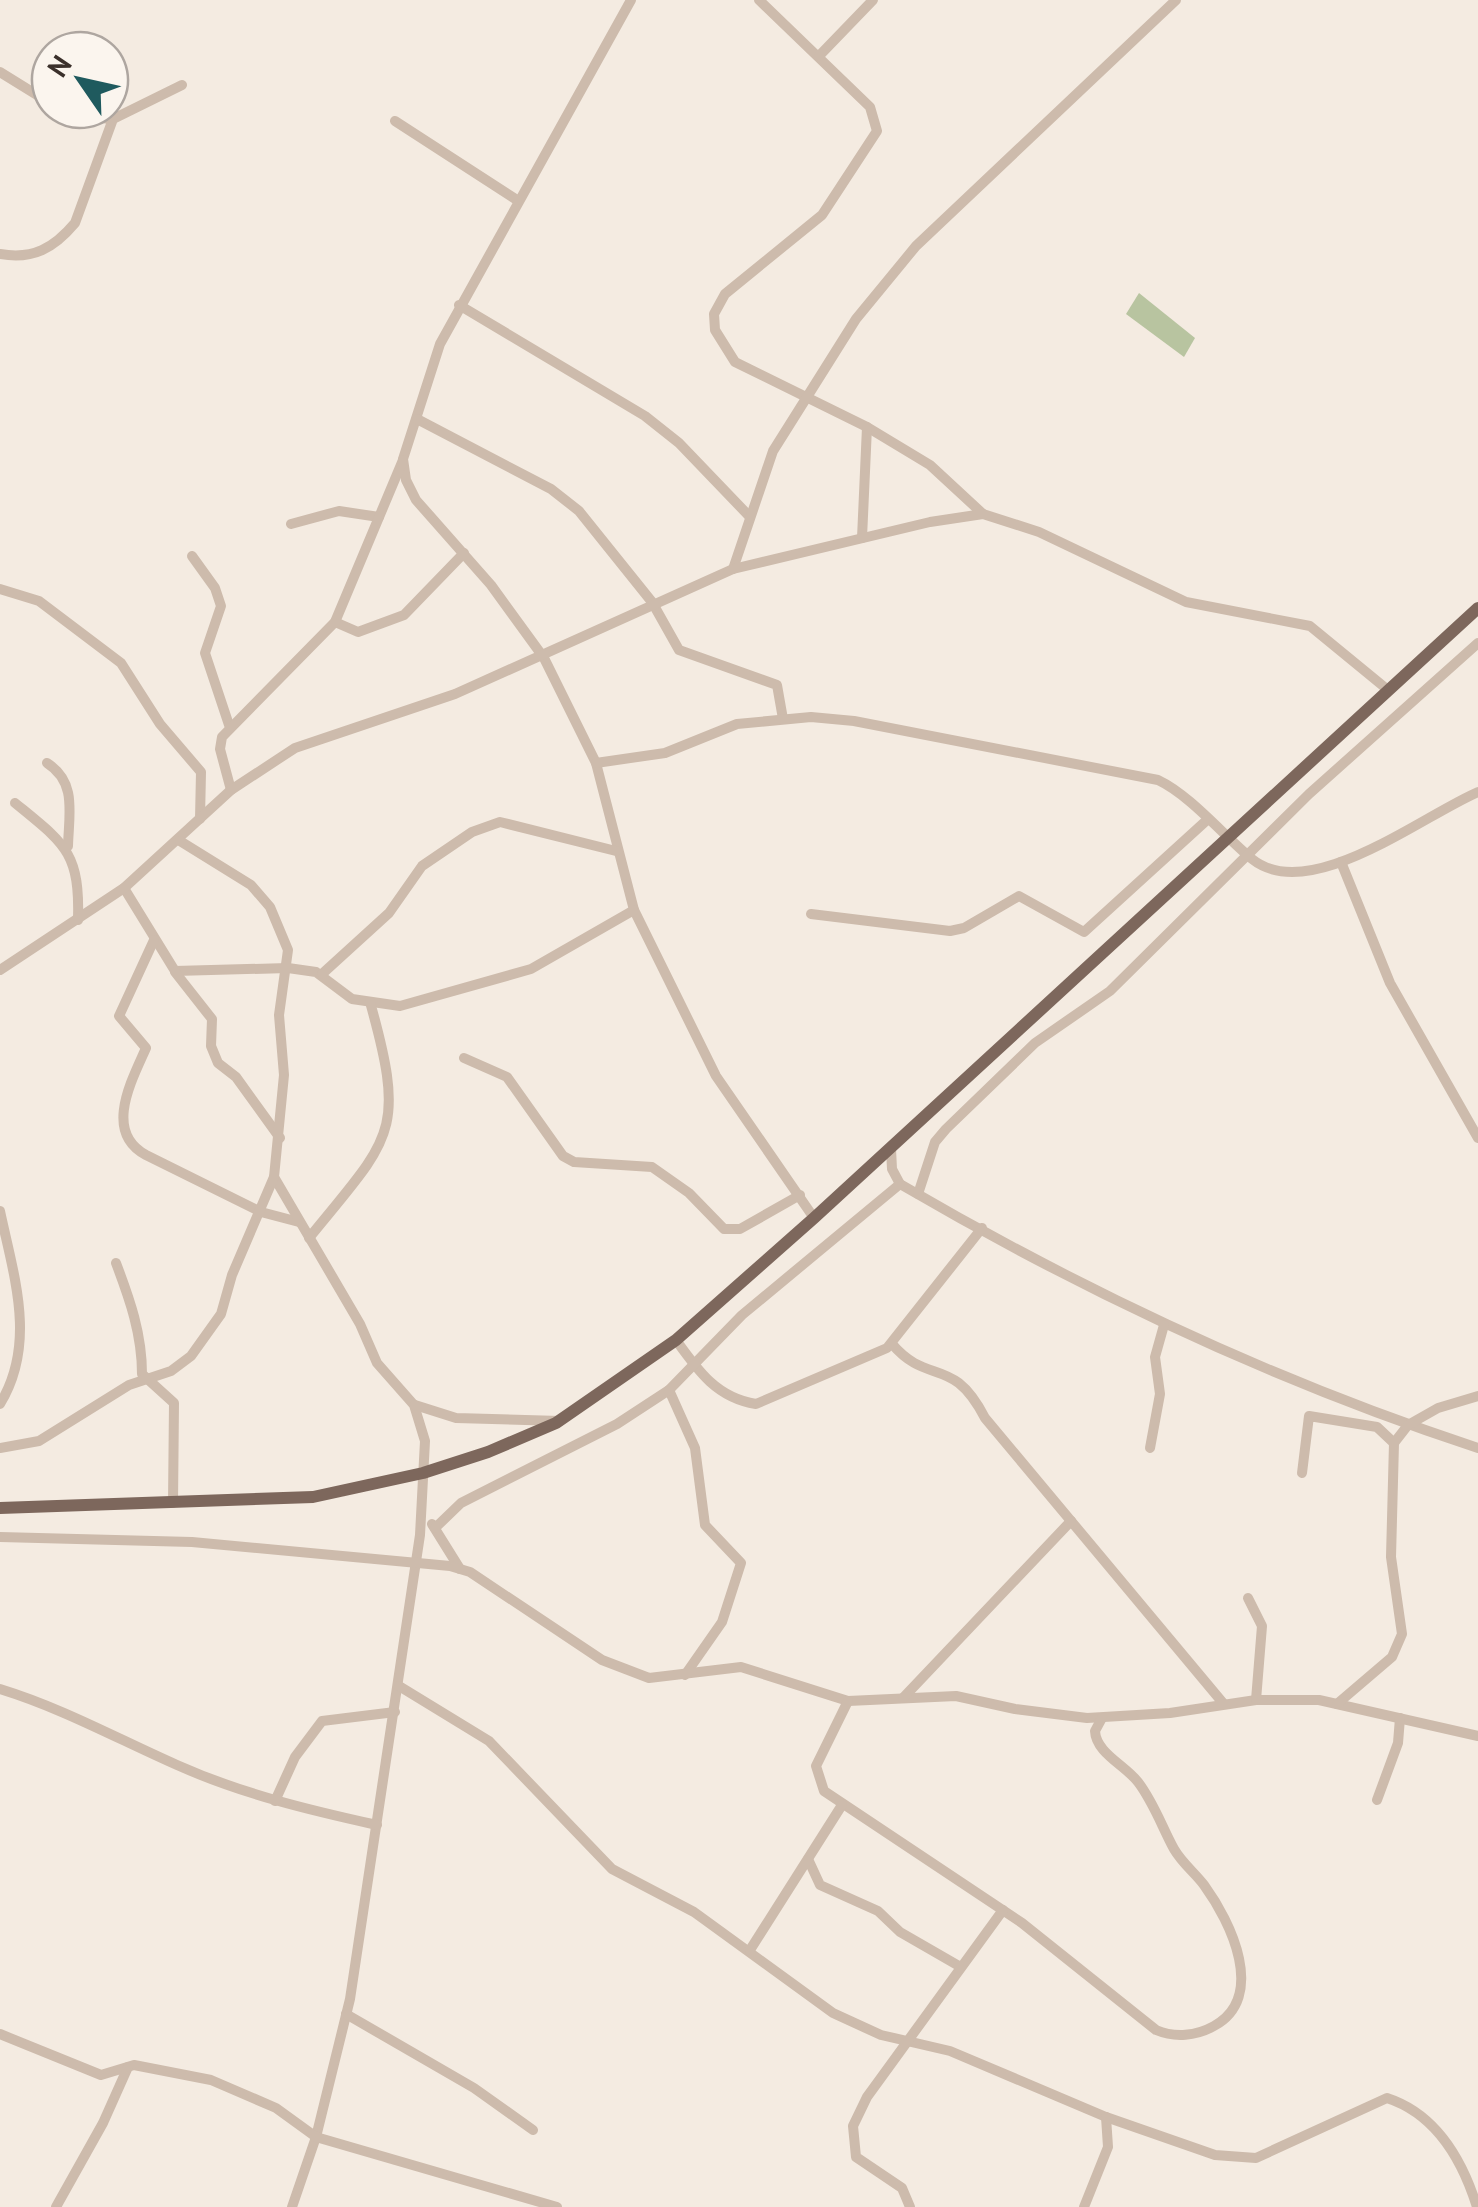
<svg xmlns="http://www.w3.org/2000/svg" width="1478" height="2207" font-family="'PT Sans',sans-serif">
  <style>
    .green { fill: #b8c4a0 }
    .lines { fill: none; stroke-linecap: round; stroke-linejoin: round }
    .minor { stroke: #cdbbac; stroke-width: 10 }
    .major { stroke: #7d675c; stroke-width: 12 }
  </style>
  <rect width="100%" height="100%" fill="#f4ebe1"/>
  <path class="green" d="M1139,293L1195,338L1184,357L1126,314Z"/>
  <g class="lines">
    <g class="minor">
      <path d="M631,0L440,344L403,459L406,480L416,500L491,585L544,658L596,763L634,910L716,1076L814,1218"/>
      <path d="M759,0L870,107L877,131L822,215L725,294L714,314L715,330L735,362L867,427L930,465L983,514"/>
      <path d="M819,56L873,0"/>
      <path d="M0,72L50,103"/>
      <path d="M66,110L85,117L113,119"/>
      <path d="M395,121L517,200"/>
      <path d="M0,254C33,260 54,248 75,223L113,119L182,85"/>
      <path d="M459,305L645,416L679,443L750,517"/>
      <path d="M417,419L551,489L579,511L652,602L679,650L777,685L783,719"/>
      <path d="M291,524L339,511L379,517"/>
      <path d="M862,538L867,427"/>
      <path d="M192,556L215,588L221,606L205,653L229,725"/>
      <path d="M733,569L773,451L856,319L916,246L1176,0"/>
      <path d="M0,589L39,601L121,663L160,724L201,772L200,819"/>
      <path d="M335,622L358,632L404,615L464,553"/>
      <path d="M47,763C77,782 69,813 68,846"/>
      <path d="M596,763L665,753L737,724L811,717L854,721L1158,780C1190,795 1224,836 1252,859C1309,905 1422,816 1478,792"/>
      <path d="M231,790L220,749L222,737L335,622L403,460"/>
      <path d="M15,803C65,844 80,852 78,920"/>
      <path d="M1341,862L1390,983L1478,1138"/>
      <path d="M124,888L175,971L288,968L316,972L352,999L400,1006L531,969L634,910"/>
      <path d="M811,914L950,931L964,928L1019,896L1084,932L1207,820"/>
      <path d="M154,940L119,1016L146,1048C132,1080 103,1132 146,1155L261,1212L299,1222"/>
      <path d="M0,970L124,888L231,790L295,748L455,694L733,569L930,522L983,514L1039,532L1186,602L1310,626L1388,690"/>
      <path d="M175,972L212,1019L211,1046L218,1063L236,1077L280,1138"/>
      <path d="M322,974L389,913L422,866L472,832L500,822L616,851"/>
      <path d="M464,1058L507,1077L563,1156L574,1162L652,1167L689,1193L724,1229H740L800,1195"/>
      <path d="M891,1149L892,1169L900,1184C1085,1292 1274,1381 1478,1448"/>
      <path d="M274,1177L360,1324L377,1363L414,1405L425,1441L420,1535L350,1999L316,2137L292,2207"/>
      <path d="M918,1194L935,1142L946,1129L1035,1043L1110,991L1309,794L1478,643"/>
      <path d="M0,1211C14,1277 37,1343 0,1404"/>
      <path d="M309,1238C391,1137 407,1134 370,1002"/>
      <path d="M116,1263C130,1300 142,1334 142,1374L174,1403L173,1503"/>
      <path d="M676,1340C698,1371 717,1398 756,1404L887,1348L982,1228"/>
      <path d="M892,1344C929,1387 952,1354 985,1418L1223,1703"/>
      <path d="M669,1390L695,1448L705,1525L741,1563L722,1622L685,1675"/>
      <path d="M415,1405L456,1418L560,1421"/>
      <path d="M0,1448L39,1441L129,1385L171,1371L191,1356L221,1314L232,1275L274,1177L284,1075L279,1015L288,950L270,907L251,885L180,841"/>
      <path d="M1150,1448L1160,1394L1155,1357L1164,1325"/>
      <path d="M1302,1473L1309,1416L1377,1427L1394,1443"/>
      <path d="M432,1524L460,1569"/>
      <path d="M435,1528L461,1503L617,1424L669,1390L742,1315L900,1184"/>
      <path d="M0,1537L192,1542L450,1566L470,1572L602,1660L649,1678L741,1667L848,1701L956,1696L1015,1709L1087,1718L1170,1713L1256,1700H1319L1478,1736"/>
      <path d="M1248,1598L1262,1626L1256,1700"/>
      <path d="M399,1686L489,1741L612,1869L694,1912L833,2013L881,2035L950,2051L1106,2117L1215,2155L1256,2158L1387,2098C1436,2114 1462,2159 1477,2207"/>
      <path d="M0,1689C62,1708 118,1739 177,1765C242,1794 309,1810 377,1825"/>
      <path d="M903,1698L1071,1521"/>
      <path d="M848,1701L816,1766L824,1791L1022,1923L1156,2030C1175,2038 1196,2036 1214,2026C1267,1997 1231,1922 1204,1885C1195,1873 1182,1863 1174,1849C1162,1827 1154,1803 1138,1782C1125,1765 1096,1753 1095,1731L1102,1718"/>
      <path d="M1337,1704L1392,1657L1402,1634L1391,1557L1394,1443L1408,1425L1438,1408L1478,1396"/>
      <path d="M1377,1800L1398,1743L1400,1718"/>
      <path d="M275,1801L295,1757L322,1721L395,1712"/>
      <path d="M808,1859L820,1885L878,1911L900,1932L959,1966"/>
      <path d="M750,1950L842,1805"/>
      <path d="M346,2014L474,2088L533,2130"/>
      <path d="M0,2034L101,2075L134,2065L211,2080L276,2108L316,2137L557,2207"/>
      <path d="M56,2207L103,2123L128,2067"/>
      <path d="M910,2207L902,2188L856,2157L853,2126L867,2097L1003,1910"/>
      <path d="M1084,2207L1108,2147L1106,2117"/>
    </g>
    <path class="major" d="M0,1508L313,1497L423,1473L488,1452L556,1423L676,1340L814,1218L1478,608"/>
  </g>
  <g transform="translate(80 80) rotate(304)"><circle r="48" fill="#fbf5ee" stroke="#aea6a0" stroke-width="2.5"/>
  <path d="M0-8L18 38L0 25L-18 38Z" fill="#1f5a5e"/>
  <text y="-15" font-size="28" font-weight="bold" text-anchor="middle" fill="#3b302b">N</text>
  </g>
</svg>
